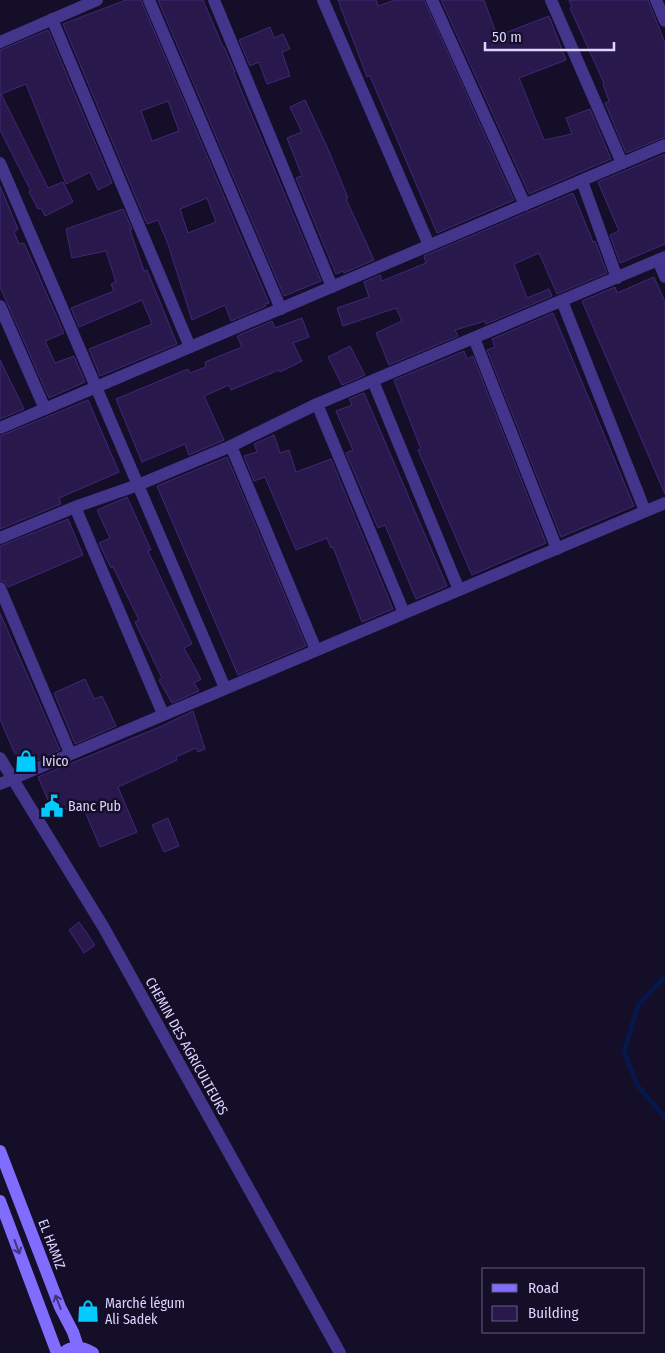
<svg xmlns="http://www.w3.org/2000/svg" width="665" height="1353" font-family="'Fira Sans Condensed',sans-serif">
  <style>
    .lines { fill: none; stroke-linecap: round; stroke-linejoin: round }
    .stream { stroke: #061749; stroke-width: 5 }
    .building { fill: #28184b; stroke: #412879; fill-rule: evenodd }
    .street { stroke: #42358b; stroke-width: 12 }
    .secondary { stroke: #806cff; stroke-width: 12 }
    .oneway { stroke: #40347e }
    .labels { text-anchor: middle; stroke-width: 5; stroke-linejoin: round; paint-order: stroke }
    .poi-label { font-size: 14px; fill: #ded5ff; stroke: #150e28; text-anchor: start }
    .street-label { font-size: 14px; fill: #ded5ff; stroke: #150e28 }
  </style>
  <rect width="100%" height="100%" fill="#150e28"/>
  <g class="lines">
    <path class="stream" d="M665,976L638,1006L624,1052L638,1086L665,1118"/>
  </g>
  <g class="building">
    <path d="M126,0H141L269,303L265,304L266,306L231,321L225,305L192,320L168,244L158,220L147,224L63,24ZM168,101L179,131L152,141L141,111ZM207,198L216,222L188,233L180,209Z"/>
    <path d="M158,0H203L223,47H224L235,72L234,73L321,281L284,296Z"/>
    <path d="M338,0H376L378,6L395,0H424L514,200L437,233L370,76L367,77Z"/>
    <path d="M441,0H484L497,36L549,16L566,60L519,78L544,140L572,134L566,118L590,109L611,159L529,194Z"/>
    <path d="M569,0H648L665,43V137L626,153L605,103L609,101L603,84L604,83L570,8L572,7Z"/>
    <path d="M270,27L274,38L283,34L290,49L282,52L290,76L267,84L259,62L250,66L239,40Z"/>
    <path d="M48,30L112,183L98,190L90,172L66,184L26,84L1,94L48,188L63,182L73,202L45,216L41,208L38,209L29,192L31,191L0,130V50Z"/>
    <path d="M305,100L328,149L348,198L346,199L374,260L344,273L343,271L336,274L296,178L302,176L287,138L302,132L290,107Z"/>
    <path d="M665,154V244L620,263L610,235L619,231L598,182Z"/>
    <path d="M0,186L18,229L14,232L19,244L24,243L64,333L45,341L55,363L74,356L85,382L49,398L0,287Z"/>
    <path d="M573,193L593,242L595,241L607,273L557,294L539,253L514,264L527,298L549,289L552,296L486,324L485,321L455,330L458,336L389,365L376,333L402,321L396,308L343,326L337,308L369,297L364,282L380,275L382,281L426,263L424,256Z"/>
    <path d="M123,209L132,229L130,230L144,271L147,270L177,344L100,376L89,349L152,324L142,300L79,327L71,308L114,291L111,284L116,282L106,251L72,258L66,229Z"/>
    <path d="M654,277L665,302V494L582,301L615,287L617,293Z"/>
    <path d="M553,313L634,506L561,537L487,350L495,347L492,339Z"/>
    <path d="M302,318L309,337L293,343L302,361L280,372L279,370L231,390L229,385L204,396L224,440L189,455L185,444L142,462L116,399L188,369L190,373L206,367L205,362L242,347L237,336L272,321L275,328Z"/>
    <path d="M350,346L365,375L342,385L328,357Z"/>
    <path d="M464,351L467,359L473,356L546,543L472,575L418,450L421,449L394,380Z"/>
    <path d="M0,360L24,409L0,419Z"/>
    <path d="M364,393L447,586L416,599L385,525L378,528L346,453L353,450L336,411L352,405L349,399Z"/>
    <path d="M88,400L119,472L59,498L61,504L0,529V436Z"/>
    <path d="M274,435L280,453L289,450L296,472L331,459L393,609L362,622L333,547L331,548L327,538L296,550L265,477L254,481L244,456L257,452L254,444Z"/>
    <path d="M227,457L306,646L238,675L157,486Z"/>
    <path d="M127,497L151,550L148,551L192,644L184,648L201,679L194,683L199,691L172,703L159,680L162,678L135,622L139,620L113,567L111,568L99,543L110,538L97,510Z"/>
    <path d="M68,519L83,555L8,587L5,582L0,580V546Z"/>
    <path d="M0,613L60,750L32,762L30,756L18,761L0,719Z"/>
    <path d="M85,679L94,699L102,696L116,726L75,744L54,693Z"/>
    <path d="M193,711L205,749L198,752L196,748L176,757L177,760L118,787L137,832L100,847L81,802L54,814L38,777L162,726Z"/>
    <path d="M168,818L179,846L164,852L152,825Z"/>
    <path d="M79,922L95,945L84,953L69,930Z"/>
  </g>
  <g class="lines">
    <g class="street">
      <path d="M149,0L281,309"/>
      <path d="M214,0L332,287"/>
      <path d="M323,0L429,245"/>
      <path d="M432,0L525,205"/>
      <path d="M551,0L622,163"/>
      <path d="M656,0L665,21"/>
      <path d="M52,19L190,347"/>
      <path d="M0,42L97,0"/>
      <path d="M0,163L225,688"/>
      <path d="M582,181L617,278"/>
      <path d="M658,260L665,277"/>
      <path d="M562,301L645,511"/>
      <path d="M0,306L45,409"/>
      <path d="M474,338L557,549"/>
      <path d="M373,381L459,590"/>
      <path d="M317,404L404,613"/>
      <path d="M0,428L665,145"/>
      <path d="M231,446L316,650"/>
      <path d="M75,507L163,714"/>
      <path d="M0,538L75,507L138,485L231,446L317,404L665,257"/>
      <path d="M0,588L70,753"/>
      <path d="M0,758L104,928L340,1353"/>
      <path d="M0,784L665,503"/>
    </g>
    <g class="secondary">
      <path d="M0,1151L60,1307L73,1332L78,1347"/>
      <path d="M0,1201L57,1353"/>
      <path d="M63,1353C72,1345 83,1347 93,1353"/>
    </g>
  </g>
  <defs><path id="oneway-shaft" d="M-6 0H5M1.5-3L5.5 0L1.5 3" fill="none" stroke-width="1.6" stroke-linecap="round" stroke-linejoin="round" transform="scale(1.25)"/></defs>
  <g class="oneway">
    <use href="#oneway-shaft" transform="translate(17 1247) rotate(70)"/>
    <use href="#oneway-shaft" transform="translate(58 1302) rotate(-111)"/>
  </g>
  <defs>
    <symbol id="shop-bare" viewBox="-9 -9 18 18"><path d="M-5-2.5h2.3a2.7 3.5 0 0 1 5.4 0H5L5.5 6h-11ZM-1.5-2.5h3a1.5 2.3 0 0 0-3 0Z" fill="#01caff" stroke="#150e28" stroke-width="2.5" paint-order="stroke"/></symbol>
    <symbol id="civic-bare" viewBox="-9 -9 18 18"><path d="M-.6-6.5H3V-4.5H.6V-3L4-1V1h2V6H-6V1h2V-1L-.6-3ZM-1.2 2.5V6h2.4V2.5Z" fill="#01caff" stroke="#150e28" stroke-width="2.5" paint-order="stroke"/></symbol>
  </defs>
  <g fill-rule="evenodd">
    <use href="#shop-bare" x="10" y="745" width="32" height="32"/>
    <use href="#civic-bare" x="36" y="790" width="32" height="32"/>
    <use href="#shop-bare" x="72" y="1295" width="32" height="32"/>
  </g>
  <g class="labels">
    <g class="poi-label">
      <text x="42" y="766">Ivico</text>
      <text x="68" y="811">Banc Pub</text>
      <text x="105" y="1308">Marché légum<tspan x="105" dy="16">Ali Sadek</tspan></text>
    </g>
    <g class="street-label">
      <text transform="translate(187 1046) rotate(61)" y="5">CHEMIN DES AGRICULTEURS</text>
      <text transform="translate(52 1244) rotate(69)" y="5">EL HAMIZ</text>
    </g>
  </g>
  <rect x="482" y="1268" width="162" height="65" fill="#150e28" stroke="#655e7e"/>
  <rect x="492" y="1284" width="25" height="8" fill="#806cff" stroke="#655e7e"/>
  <text x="528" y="1293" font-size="15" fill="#ded5ff">Road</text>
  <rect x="492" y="1306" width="25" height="15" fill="#28184b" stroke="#655e7e"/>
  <text x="528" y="1318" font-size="15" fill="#ded5ff">Building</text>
  <path d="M485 42v8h129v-8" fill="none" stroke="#ded5ff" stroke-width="2.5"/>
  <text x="492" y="42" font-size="15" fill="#ded5ff" stroke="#150e28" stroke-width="4" paint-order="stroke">50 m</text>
</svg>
